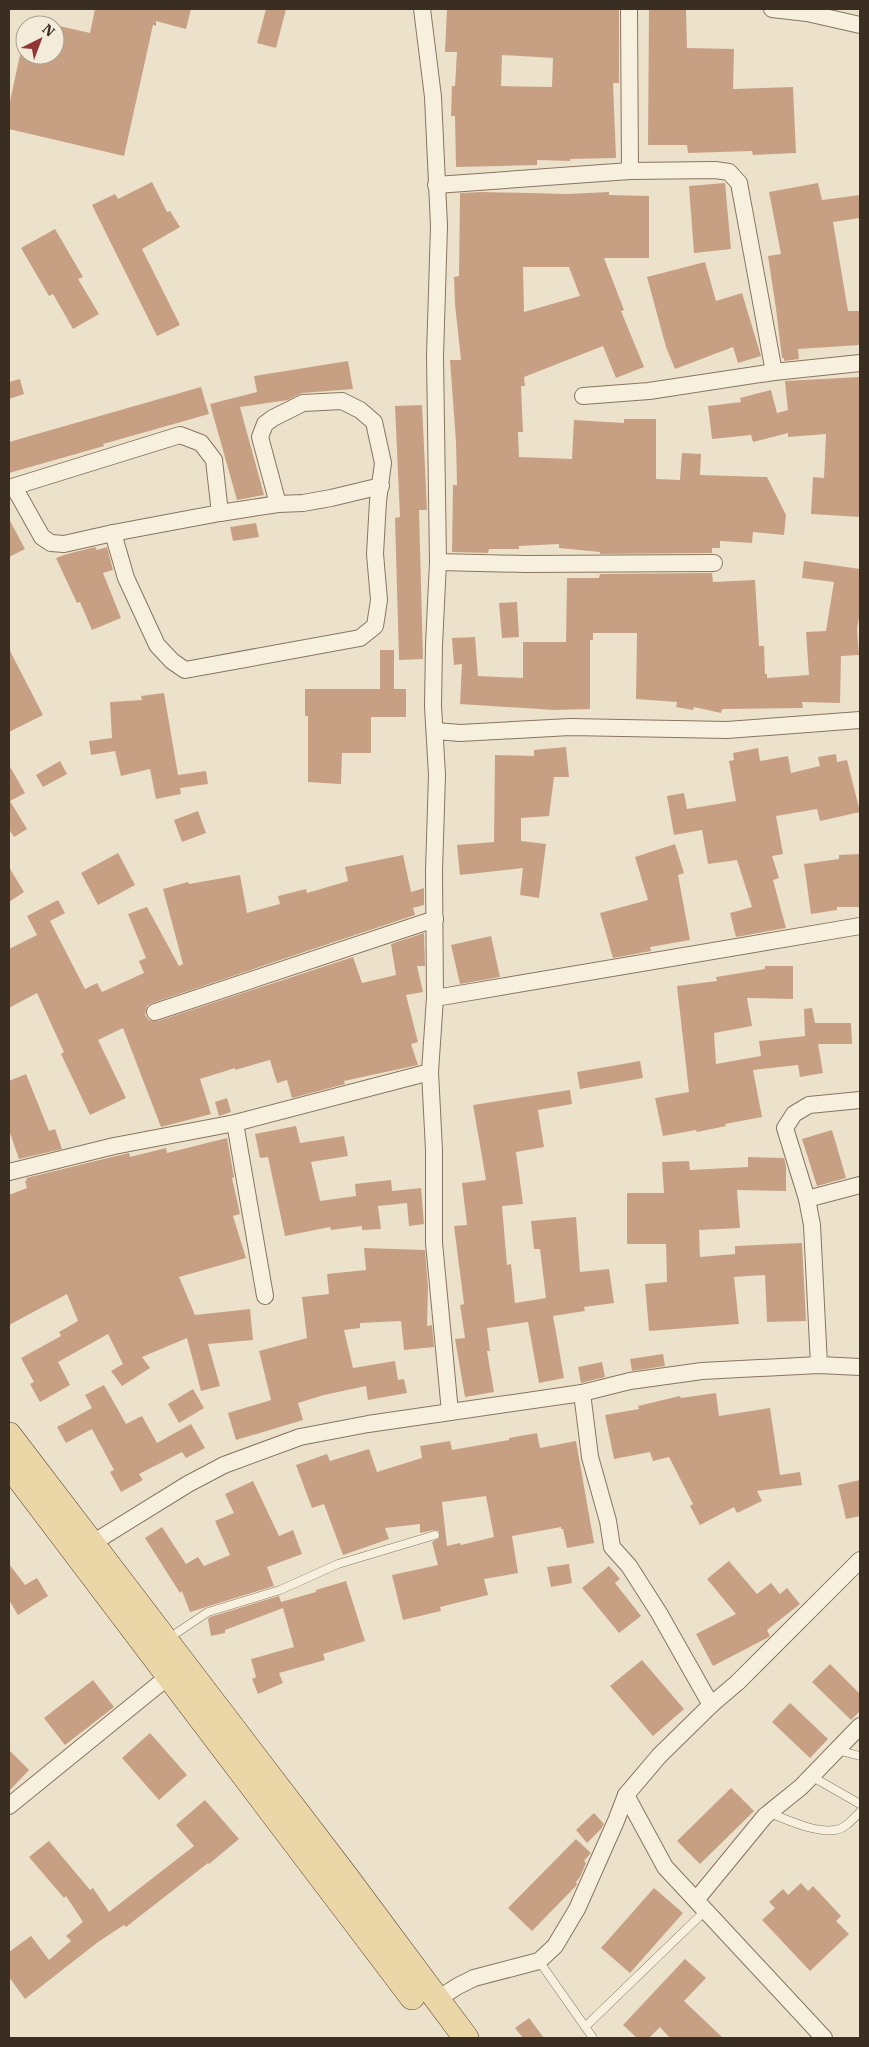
<svg xmlns="http://www.w3.org/2000/svg" width="869" height="2047" font-family="'IBM Plex Serif',serif">
  <style>
    .building { fill: #c7a084; fill-rule: evenodd }
    .lines { fill: none; stroke-linecap: round; stroke-linejoin: round }
    .service-casing { stroke: #887560; stroke-width: 9 }
    .minor-casing { stroke: #887560; stroke-width: 18 }
    .primary-casing { stroke: #564434; stroke-width: 26 }
    .service { stroke: #f7f0de; stroke-width: 8 }
    .minor { stroke: #f7f0de; stroke-width: 16 }
    .primary { stroke: #ebd6a7; stroke-width: 25 }
  </style>
  <rect width="100%" height="100%" fill="#ece2cb"/>
  <g class="building">
    <path d="M95,9H191L186,29L156,21V26L153,25L124,156L9,129V106L20,55H55V25L90,33Z"/>
    <path d="M266,9H286L276,48L257,43Z"/>
    <path d="M447,9H619V83H613L616,158L570,159V161L537,160V165L456,167L455,116H451L452,86H455L457,52H445ZM502,55L553,58L552,87L501,86Z"/>
    <path d="M649,9H686L687,48L734,49L733,89L793,87L796,153L753,155L752,151L688,153L687,145H648Z"/>
    <path d="M152,182L167,212L170,211L180,227L142,249L180,325L157,336L92,205L115,194L118,199Z"/>
    <path d="M725,183L731,249L694,253L689,186Z"/>
    <path d="M818,183L822,200L860,195V218L833,222L848,311H860V345L798,349L799,359L784,361V358H782L776,309L768,256L781,254L769,192Z"/>
    <path d="M482,192L568,194L609,192V195L649,196V258H604L624,310L621,311L644,367L616,378L603,346L524,377L525,386H521L523,432H518L519,457L572,459L574,420L624,423V419H656V479L680,480L682,453L701,454L700,475L767,477L786,515L784,535L753,532L752,543L720,541V548H712V553L600,554V552L559,548V544L519,546V549H489L488,553L452,552L453,485H457L456,442L450,360H461L455,304L454,277L459,276L460,193ZM523,267H569L580,296L524,312Z"/>
    <path d="M55,229L83,277L78,279L99,314L73,329L53,294L49,296L21,248Z"/>
    <path d="M705,262L716,301L742,293L761,356L738,363L733,347L675,369L666,347L647,277Z"/>
    <path d="M348,361L353,389L302,393L288,400L240,407L264,495L237,500L210,404L257,392L254,376Z"/>
    <path d="M860,377V517L811,514L813,477L824,478L826,434L788,437V433L753,442L751,435L712,439L708,406L741,402L740,398L771,390L777,413L788,410L785,381Z"/>
    <path d="M20,379L24,394L9,399V382Z"/>
    <path d="M201,387L209,414L103,444L104,446L9,473V442Z"/>
    <path d="M422,405L427,510H419L423,659L399,660L395,518L400,517L395,406Z"/>
    <path d="M9,519L25,549L9,557Z"/>
    <path d="M256,523L259,537L233,541L230,527Z"/>
    <path d="M95,547L97,550L107,547L113,570L103,573L121,618L92,630L80,602L77,603L56,558L67,554Z"/>
    <path d="M804,561L860,569V612L857,629L859,655L841,656L840,703L802,702L803,708L722,709L721,713L694,707L693,710L676,707L677,702L636,699L637,633H593V640H590V709L554,710L460,704L462,664L454,665L452,638L475,637L478,676L523,678V642H566L567,578H599L600,574L712,573L713,582L755,580L759,646H764L765,674H767V678L809,675L806,632L826,631L834,582L802,578Z"/>
    <path d="M517,602L519,637L502,638L499,603Z"/>
    <path d="M9,649L43,715L9,732Z"/>
    <path d="M380,650H394V689H406V717H371V753H342L341,784L308,782V716H305V689H380Z"/>
    <path d="M164,693L178,775L206,771L208,784L180,788L181,794L156,799L150,769L121,776L115,751L91,755L89,741L112,738L110,702L142,700L141,696Z"/>
    <path d="M566,747L569,777H554L549,816L521,818V841L546,844L539,898L520,895L523,868L460,875L457,845L494,842L495,755L534,756V750Z"/>
    <path d="M758,748L760,761L788,756L791,773L820,766L818,757L836,754L837,762L847,760L860,812L820,821L817,809L776,816L783,854L772,856L779,878L773,880L786,928L736,937L730,913L752,907L737,860L708,864L702,830L674,835L667,796L684,793L687,809L736,801L729,761L734,760L733,753Z"/>
    <path d="M60,761L67,774L43,787L36,775Z"/>
    <path d="M9,765L25,793L10,801L27,829L14,837L9,829Z"/>
    <path d="M198,811L206,833L182,842L174,820Z"/>
    <path d="M675,844L684,873L678,875L690,940L650,947L651,951L613,958L600,913L648,900L635,857Z"/>
    <path d="M118,853L135,885L98,905L81,873Z"/>
    <path d="M860,854V907H837V910L811,914L804,864L839,859V855Z"/>
    <path d="M403,855L411,892L424,888V905L413,908L415,915L152,1003L147,1006L145,1015L149,1020L158,1021L353,957L362,983L396,975L391,944L424,933L425,966H417L423,992L406,995L418,1042L411,1044L418,1065L344,1081L345,1084L292,1098L287,1080L277,1083L270,1060L235,1070V1068L200,1079L211,1114L161,1127L123,1028L98,1040L126,1098L90,1115L61,1054L64,1052L37,993L9,1008V949L37,935L27,916L58,900L65,913L50,921L85,989L97,983L102,992L144,973L139,961L146,958L128,914L147,907L179,966L183,964L163,889L188,882L189,884L240,875L247,913L280,904L278,896L306,889L307,893L348,881L345,867Z"/>
    <path d="M9,867L24,892L9,902Z"/>
    <path d="M491,936L500,977L460,984L451,945Z"/>
    <path d="M765,966H793V999L747,998L752,1026L714,1033L716,1064L761,1056L759,1041L805,1036L804,1009L812,1008L815,1023H851L852,1044H818L823,1073L800,1077L798,1065L753,1070L762,1117L725,1124L726,1126L697,1132L696,1130L663,1136L655,1098L689,1092L677,986L717,981L716,977L765,969Z"/>
    <path d="M640,1061L643,1078L580,1089L577,1072Z"/>
    <path d="M26,1074L49,1131L55,1129L62,1149L19,1159L9,1130V1081Z"/>
    <path d="M570,1090L572,1104L538,1110L544,1147L516,1152L523,1204L502,1206L507,1265L511,1264L515,1303L546,1298L540,1249H534L531,1221L576,1217L580,1272L609,1269L614,1303L584,1307L585,1311L553,1316L564,1378L539,1383L528,1322L487,1328L490,1351H487L494,1392L465,1397L455,1339L465,1338L460,1305L464,1304L454,1226L467,1225L462,1183L486,1180L473,1105Z"/>
    <path d="M227,1098L231,1112L219,1116L215,1102Z"/>
    <path d="M296,1126L300,1143L344,1136L348,1156L311,1162L320,1201L356,1196L355,1184L391,1180L392,1191L421,1188L424,1224L409,1226L407,1203L378,1206L381,1229L362,1230V1226L331,1230L330,1227L285,1236L268,1157L260,1158L255,1134Z"/>
    <path d="M832,1130L846,1178L817,1186L802,1139Z"/>
    <path d="M227,1138L234,1177L232,1178L240,1214L233,1216L246,1258L179,1277L195,1315L250,1309L253,1340L208,1344L220,1386L201,1391L187,1338L142,1357L150,1368L122,1386L111,1371L123,1364L108,1334L58,1362L70,1385L40,1402L30,1384L34,1382L21,1358L61,1336L59,1332L78,1321L67,1294L9,1325V1195L27,1188L25,1181L27,1180L26,1178L116,1156L129,1153L130,1157L166,1148L167,1153Z"/>
    <path d="M748,1157L784,1158L786,1166V1191L737,1190L740,1228L699,1230L700,1257L735,1254V1246L802,1243L806,1321L767,1322L765,1275L734,1277L739,1324L649,1331L645,1284L667,1282L666,1244H627V1193H664L662,1162L689,1161L690,1170L748,1167Z"/>
    <path d="M364,1248L425,1250L428,1287L427,1326L432,1325L434,1347L404,1350L401,1321L360,1323V1328L344,1330L353,1368L395,1361L398,1380L404,1379L407,1393L368,1400L366,1386L324,1395L298,1403L303,1420L236,1440L228,1413L271,1400L259,1351L307,1338L302,1297L329,1294L327,1274L366,1270Z"/>
    <path d="M663,1354L665,1366L632,1371L630,1359Z"/>
    <path d="M602,1362L605,1377L581,1383L578,1367Z"/>
    <path d="M104,1385L126,1424L142,1416L157,1443L191,1424L205,1448L186,1458L182,1452L139,1474L143,1480L121,1492L110,1472L114,1470L92,1429L66,1443L57,1427L92,1408L85,1395Z"/>
    <path d="M193,1389L204,1408L179,1423L168,1404Z"/>
    <path d="M716,1393L719,1416L770,1408L780,1475L800,1472L802,1485L757,1491L762,1501L737,1513L734,1507L700,1525L690,1506L693,1504L669,1457L653,1461L650,1452L614,1459L605,1415L639,1409L638,1406L680,1396L681,1398Z"/>
    <path d="M537,1433L540,1448L576,1441L594,1543L567,1548L563,1529H561V1527L512,1536L518,1573L484,1579L488,1595L440,1607L441,1611L403,1620L392,1575L438,1565L432,1542L439,1538V1531L434,1530L420,1533V1524L385,1528L389,1539L343,1555L324,1504L312,1508L296,1465L327,1454L330,1461L369,1449L377,1472L422,1458L420,1446L450,1441L452,1450L509,1440V1438ZM486,1496L494,1537L461,1545L460,1543L447,1546L442,1502Z"/>
    <path d="M860,1480V1516L846,1519L838,1485Z"/>
    <path d="M253,1481L279,1536L293,1530L302,1554L267,1567L274,1586L190,1612L182,1591L180,1593L145,1538L162,1527L186,1564L198,1557L204,1566L230,1555L215,1521L234,1513L225,1494Z"/>
    <path d="M729,1561L757,1594L771,1583L780,1594L787,1588L800,1604L767,1630L770,1636L767,1638L713,1666L696,1634L736,1614L707,1579Z"/>
    <path d="M9,1564L25,1585L37,1578L48,1596L18,1615L9,1600Z"/>
    <path d="M569,1564L572,1583L551,1587L547,1567Z"/>
    <path d="M609,1566L620,1579L615,1583L641,1616L619,1633L582,1588Z"/>
    <path d="M346,1581L365,1641L323,1654L325,1660L279,1673L283,1683L258,1694L252,1679L256,1677L251,1659L294,1647L283,1608L225,1630V1633L211,1636L208,1619L210,1617L279,1596L281,1602L316,1592V1590Z"/>
    <path d="M642,1660L684,1709L653,1736L610,1686Z"/>
    <path d="M830,1664L860,1694V1711L851,1720L812,1682Z"/>
    <path d="M93,1680L114,1707L65,1745L44,1718Z"/>
    <path d="M790,1703L828,1739L810,1758L772,1722Z"/>
    <path d="M150,1733L187,1775L159,1800L122,1758Z"/>
    <path d="M9,1750L29,1770L9,1791Z"/>
    <path d="M731,1788L754,1811L700,1864L677,1841Z"/>
    <path d="M205,1800L239,1839L209,1864L208,1863L126,1927L124,1925L98,1942L25,1999L9,1977V1952L31,1936L49,1960L71,1941L66,1936L83,1922L66,1896L64,1898L29,1857L49,1841L90,1890L93,1888L109,1912L194,1846L176,1825Z"/>
    <path d="M594,1813L604,1824L601,1829L587,1843L576,1830Z"/>
    <path d="M576,1839L591,1853L584,1861L586,1863L580,1877L576,1882L577,1884L576,1886L532,1931L508,1908Z"/>
    <path d="M801,1883L808,1891L813,1886L841,1916L836,1921L849,1934L810,1971L762,1920L775,1908L769,1902L783,1889L788,1895Z"/>
    <path d="M654,1888L683,1913L630,1973L601,1948Z"/>
    <path d="M685,1959L706,1978L684,2001L723,2038H670L660,2027L649,2038H637L623,2025Z"/>
    <path d="M529,2018L544,2038H523L515,2028Z"/>
  </g>
  <g class="lines">
    <defs>
      <g id="service">
        <path d="M169,1638L208,1612L280,1590L338,1564L435,1535"/>
        <path d="M837,1750L860,1756"/>
        <path d="M811,1776L860,1804"/>
        <path d="M769,1813C789,1820 814,1833 835,1830C845,1829 853,1819 860,1812"/>
        <path d="M539,1961L593,2038"/>
        <path d="M585,2027L706,1910"/>
      </g>
      <g id="minor">
        <path d="M422,9L433,97L439,226L435,356L438,562L434,645L433,706L437,775L434,871L435,998L430,1072L434,1150V1243L450,1412"/>
        <path d="M629,9L630,171"/>
        <path d="M772,9L807,13L860,25"/>
        <path d="M436,185L630,171L715,170L729,172L739,183L774,372L860,363"/>
        <path d="M583,396L649,391L774,372"/>
        <path d="M14,487L42,537L51,543L64,544L113,533L220,513L278,504L303,503L331,498L381,486"/>
        <path d="M9,488L180,435L201,443L214,460L220,513"/>
        <path d="M113,533L126,578L157,645L172,661L185,670L360,638L375,626L379,600L375,554L378,501L383,463L374,422L360,410L342,401L303,403L273,418L265,424L260,437L278,504"/>
        <path d="M438,562L525,564L714,563"/>
        <path d="M436,731L460,733L570,727L727,730L860,720"/>
        <path d="M435,998L860,926"/>
        <path d="M155,1012L435,919"/>
        <path d="M235,1123L265,1296"/>
        <path d="M9,1172L114,1146L235,1123L430,1072"/>
        <path d="M807,1199L860,1185"/>
        <path d="M819,1365L812,1225L807,1199L785,1128L794,1114L809,1105L860,1100"/>
        <path d="M582,1393L590,1457L608,1521L612,1547L629,1566L659,1613L711,1705"/>
        <path d="M91,1544L188,1484L224,1465L300,1437L368,1424L582,1393L630,1381L702,1371L819,1365L860,1367"/>
        <path d="M626,1795L665,1867L824,2038"/>
        <path d="M9,1806L169,1676"/>
        <path d="M696,1900L765,1816L801,1787L860,1726"/>
        <path d="M436,2000L458,1986L474,1978L539,1961L555,1946L577,1909L616,1821L626,1795L659,1756L711,1705L738,1682L860,1560"/>
      </g>
      <g id="primary">
        <path d="M9,1435L344,1874L466,2038"/>
        <path d="M9,1465L412,1997"/>
      </g>
    </defs>
    <use href="#service" class="service-casing"/>
    <use href="#minor" class="minor-casing"/>
    <use href="#primary" class="primary-casing"/>
    <use href="#service" class="service"/>
    <use href="#minor" class="minor"/>
    <use href="#primary" class="primary"/>
  </g>
  <rect width="869" height="2047" fill="none" stroke="#3a2e22" stroke-width="20"/>
  <g transform="translate(40 40) rotate(42)"><circle r="24" fill="#f4ecda" stroke="#aaa090"/>
  <path d="M0-4L9 19L0 12L-9 19Z" fill="#923535"/>
  <text y="-8" font-size="14" font-weight="bold" text-anchor="middle" fill="#3a2e22">N</text>
  </g>
</svg>
